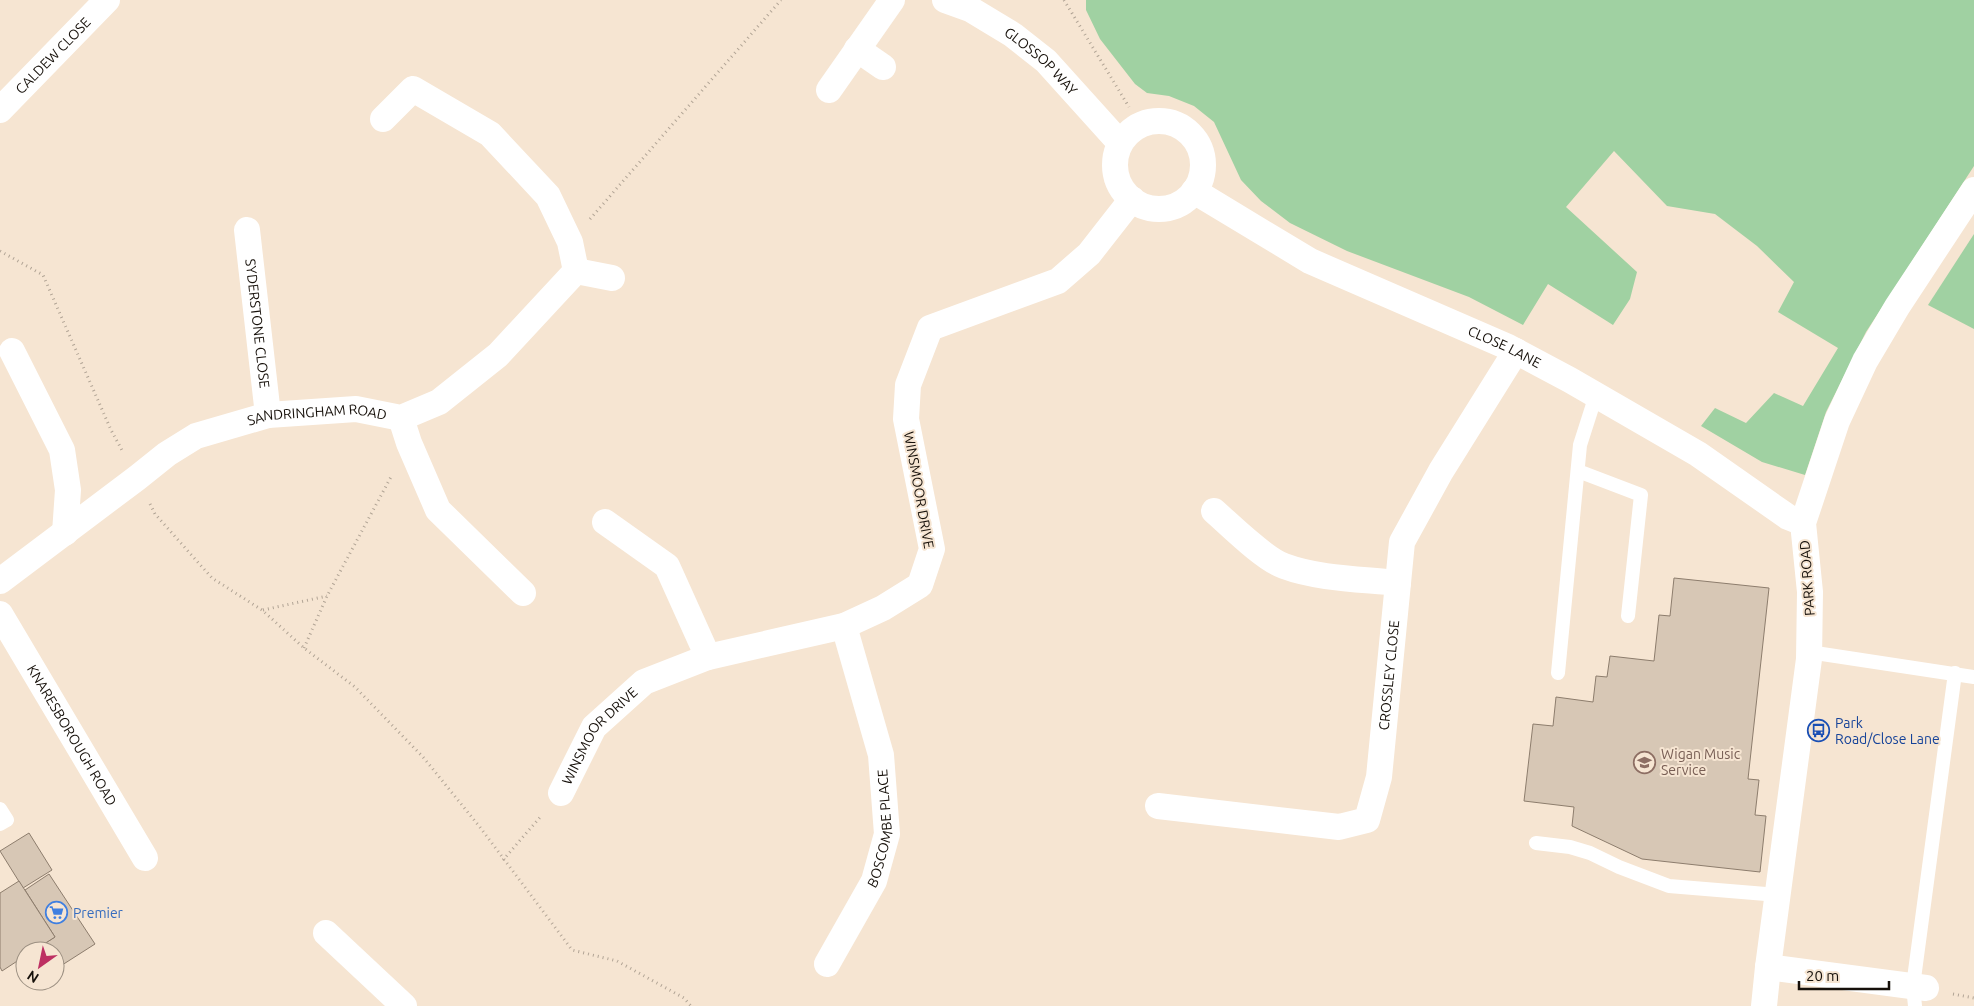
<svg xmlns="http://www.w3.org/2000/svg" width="1974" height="1006" font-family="Ubuntu,sans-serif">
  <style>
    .green { fill: #a0d1a2 }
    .building { fill: #d7c7b5; stroke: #8d7d6d }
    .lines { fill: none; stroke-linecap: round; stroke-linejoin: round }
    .path { stroke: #b1a495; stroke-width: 3; stroke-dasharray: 1 4; stroke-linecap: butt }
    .service { stroke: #fff; stroke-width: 14 }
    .minor { stroke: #fff; stroke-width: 26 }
    .labels { text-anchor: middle; stroke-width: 4; stroke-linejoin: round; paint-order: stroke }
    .street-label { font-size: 14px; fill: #16100a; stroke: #f6e5d2 }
    .transit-label { font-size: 14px; fill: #164399; stroke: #f6e5d2; text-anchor: start }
    .education-label { font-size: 14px; fill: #785e54; stroke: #f6e5d2; text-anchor: start }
    .shop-label { font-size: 14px; fill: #366cbe; stroke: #f6e5d2; text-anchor: start }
  </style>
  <rect width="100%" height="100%" fill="#f6e5d2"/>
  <g class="green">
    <path d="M1086,0H1974V166L1866,332L1826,412L1805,475L1762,462L1701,426L1715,408L1746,423L1774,393L1803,406L1838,348L1778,312L1794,282L1757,246L1715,214L1667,206L1614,151L1566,207L1637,272L1630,299L1613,325L1548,284L1523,325L1469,297L1347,251L1290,223L1261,201L1241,180L1214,122L1194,106L1169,96L1147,93L1135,84L1100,39L1086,10Z"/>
    <path d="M1974,234V329L1928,305Z"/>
  </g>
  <g class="building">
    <path d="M1674,578L1769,588L1748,779L1759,780L1755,815L1766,816L1760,872L1642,859L1572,826L1574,807L1524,801L1533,724L1553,726L1556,697L1593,702L1596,676L1607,677L1610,656L1654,661L1659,615L1670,616Z"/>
    <path d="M29,833L52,870L23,888L0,851Z"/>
    <path d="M49,874L95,944L59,967L55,961V951H49L44,944L55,937L25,890Z"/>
    <path d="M19,881L55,937L33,951H25V956L2,971L0,967V893Z"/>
  </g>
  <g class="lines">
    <g class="path">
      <path d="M1064,0L1129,107"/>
      <path d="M590,219L781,0"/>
      <path d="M0,251L43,275L111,430L123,452"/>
      <path d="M150,504L155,514L212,578L262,610L304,648L355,687L423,757L479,826L572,950L617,961L684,998L691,1006"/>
      <path d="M263,610L327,596"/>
      <path d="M304,648L327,596L392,475"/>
      <path d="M503,860L542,815"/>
      <path d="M1953,994L1974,998"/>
    </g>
    <g class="service">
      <path d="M1578,471L1641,495L1628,616"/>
      <path d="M1809,652L1974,677"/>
      <path d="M1558,673L1580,445L1596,395"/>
      <path d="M0,809L7,820L0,824"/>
      <path d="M1536,843L1570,847L1590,853L1619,867L1669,886L1778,895"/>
      <path d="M1915,1006L1913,986L1955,673"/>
    </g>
    <g class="minor">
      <path id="s1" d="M945,0L970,9L1013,35L1046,61L1120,143"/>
      <path d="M857,49L883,67"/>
      <path d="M829,90L892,0"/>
      <path id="s2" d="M0,110L107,0"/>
      <circle cx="1159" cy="165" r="44"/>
      <path id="s3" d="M1194,191L1310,261L1508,347L1570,380L1698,454L1788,517L1803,523"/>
      <path id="s4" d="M247,230L268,415"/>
      <path d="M576,271L612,278"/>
      <path d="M12,351L62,450L68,490L65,533"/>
      <path d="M401,418L409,443L438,510L523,593"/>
      <path d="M1214,511C1231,526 1264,559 1284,566C1319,579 1361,579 1398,583"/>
      <path d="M605,522L667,566L708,657"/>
      <path id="s5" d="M0,581L137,478L167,454L196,436L268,415L356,409L401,418L439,402L498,355L576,271L570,242L548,196L490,134L413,89L383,119"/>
      <path id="s6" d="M0,614L145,858"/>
      <path id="s7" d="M561,793L594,727L644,682L708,657L844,626L883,608L920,585L932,549L906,419L908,385L930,328L1058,281L1089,254L1132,199"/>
      <path id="s8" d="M1158,806L1339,827L1367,820L1379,777L1402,542L1441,471L1516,351"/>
      <path d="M326,933L404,1006"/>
      <path id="s9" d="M827,964L874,881L887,834L881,755L844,626"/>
      <path d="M1768,967L1926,988"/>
      <path d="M1764,1006L1768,967L1809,659L1810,592L1803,523L1837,421L1865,361L1897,307L1974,190"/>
    </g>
  </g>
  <defs>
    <symbol id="bus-ring" viewBox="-11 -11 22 22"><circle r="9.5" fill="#f6e5d2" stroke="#1a4fb4" stroke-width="1.5"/><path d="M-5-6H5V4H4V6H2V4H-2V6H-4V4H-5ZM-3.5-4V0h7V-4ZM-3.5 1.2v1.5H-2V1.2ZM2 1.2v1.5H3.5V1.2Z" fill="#1a4fb4"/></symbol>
    <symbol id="school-ring" viewBox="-11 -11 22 22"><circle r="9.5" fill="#f6e5d2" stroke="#8d6e63" stroke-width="1.5"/><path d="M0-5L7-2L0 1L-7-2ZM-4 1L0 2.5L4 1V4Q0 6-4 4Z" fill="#8d6e63"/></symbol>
    <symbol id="supermarket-ring" viewBox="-11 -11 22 22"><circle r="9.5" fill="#f6e5d2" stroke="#3f7fe0" stroke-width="1.5"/><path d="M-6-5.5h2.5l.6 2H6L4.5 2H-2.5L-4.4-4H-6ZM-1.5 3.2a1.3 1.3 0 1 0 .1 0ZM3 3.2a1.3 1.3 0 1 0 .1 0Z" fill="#3f7fe0"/></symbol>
  </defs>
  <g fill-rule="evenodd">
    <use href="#bus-ring" x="1806" y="718" width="25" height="25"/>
    <use href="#school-ring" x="1632" y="750" width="25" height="25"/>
    <use href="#supermarket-ring" x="44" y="900" width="25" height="25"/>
  </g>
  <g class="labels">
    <g class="street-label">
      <text dy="5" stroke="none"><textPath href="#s2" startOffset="76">CALDEW CLOSE</textPath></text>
      <text dy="5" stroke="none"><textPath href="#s1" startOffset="115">GLOSSOP WAY</textPath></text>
      <text dy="5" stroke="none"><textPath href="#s4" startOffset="94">SYDERSTONE CLOSE</textPath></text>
      <text dy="5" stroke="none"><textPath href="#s3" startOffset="348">CLOSE LANE</textPath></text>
      <text dy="5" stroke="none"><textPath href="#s5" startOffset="368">SANDRINGHAM ROAD</textPath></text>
      <text transform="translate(919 490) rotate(80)" y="5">WINSMOOR DRIVE</text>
      <text transform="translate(1807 578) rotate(-94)" y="5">PARK ROAD</text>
      <text dy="5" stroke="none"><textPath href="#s8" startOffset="358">CROSSLEY CLOSE</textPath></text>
      <text dy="5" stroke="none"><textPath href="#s6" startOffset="141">KNARESBOROUGH ROAD</textPath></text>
      <text dy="5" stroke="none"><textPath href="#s7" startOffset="70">WINSMOOR DRIVE</textPath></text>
      <text dy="5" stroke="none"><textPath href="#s9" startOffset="149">BOSCOMBE PLACE</textPath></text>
    </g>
    <g class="transit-label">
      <text x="1835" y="728">Park<tspan x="1835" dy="16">Road/Close Lane</tspan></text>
    </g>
    <g class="education-label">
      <text x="1661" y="759">Wigan Music<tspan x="1661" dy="16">Service</tspan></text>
    </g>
    <g class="shop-label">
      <text x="73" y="918">Premier</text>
    </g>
  </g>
  <g transform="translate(40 966) rotate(213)"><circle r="24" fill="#f6e5d2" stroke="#9c9082"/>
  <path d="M0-4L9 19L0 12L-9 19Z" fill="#bd3062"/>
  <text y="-8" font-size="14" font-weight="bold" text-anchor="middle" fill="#16100a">N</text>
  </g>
  <path d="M1799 981v8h90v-8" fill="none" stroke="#16100a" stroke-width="2.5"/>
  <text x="1806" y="981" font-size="15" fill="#16100a" stroke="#f6e5d2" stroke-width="4" paint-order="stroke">20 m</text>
</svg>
